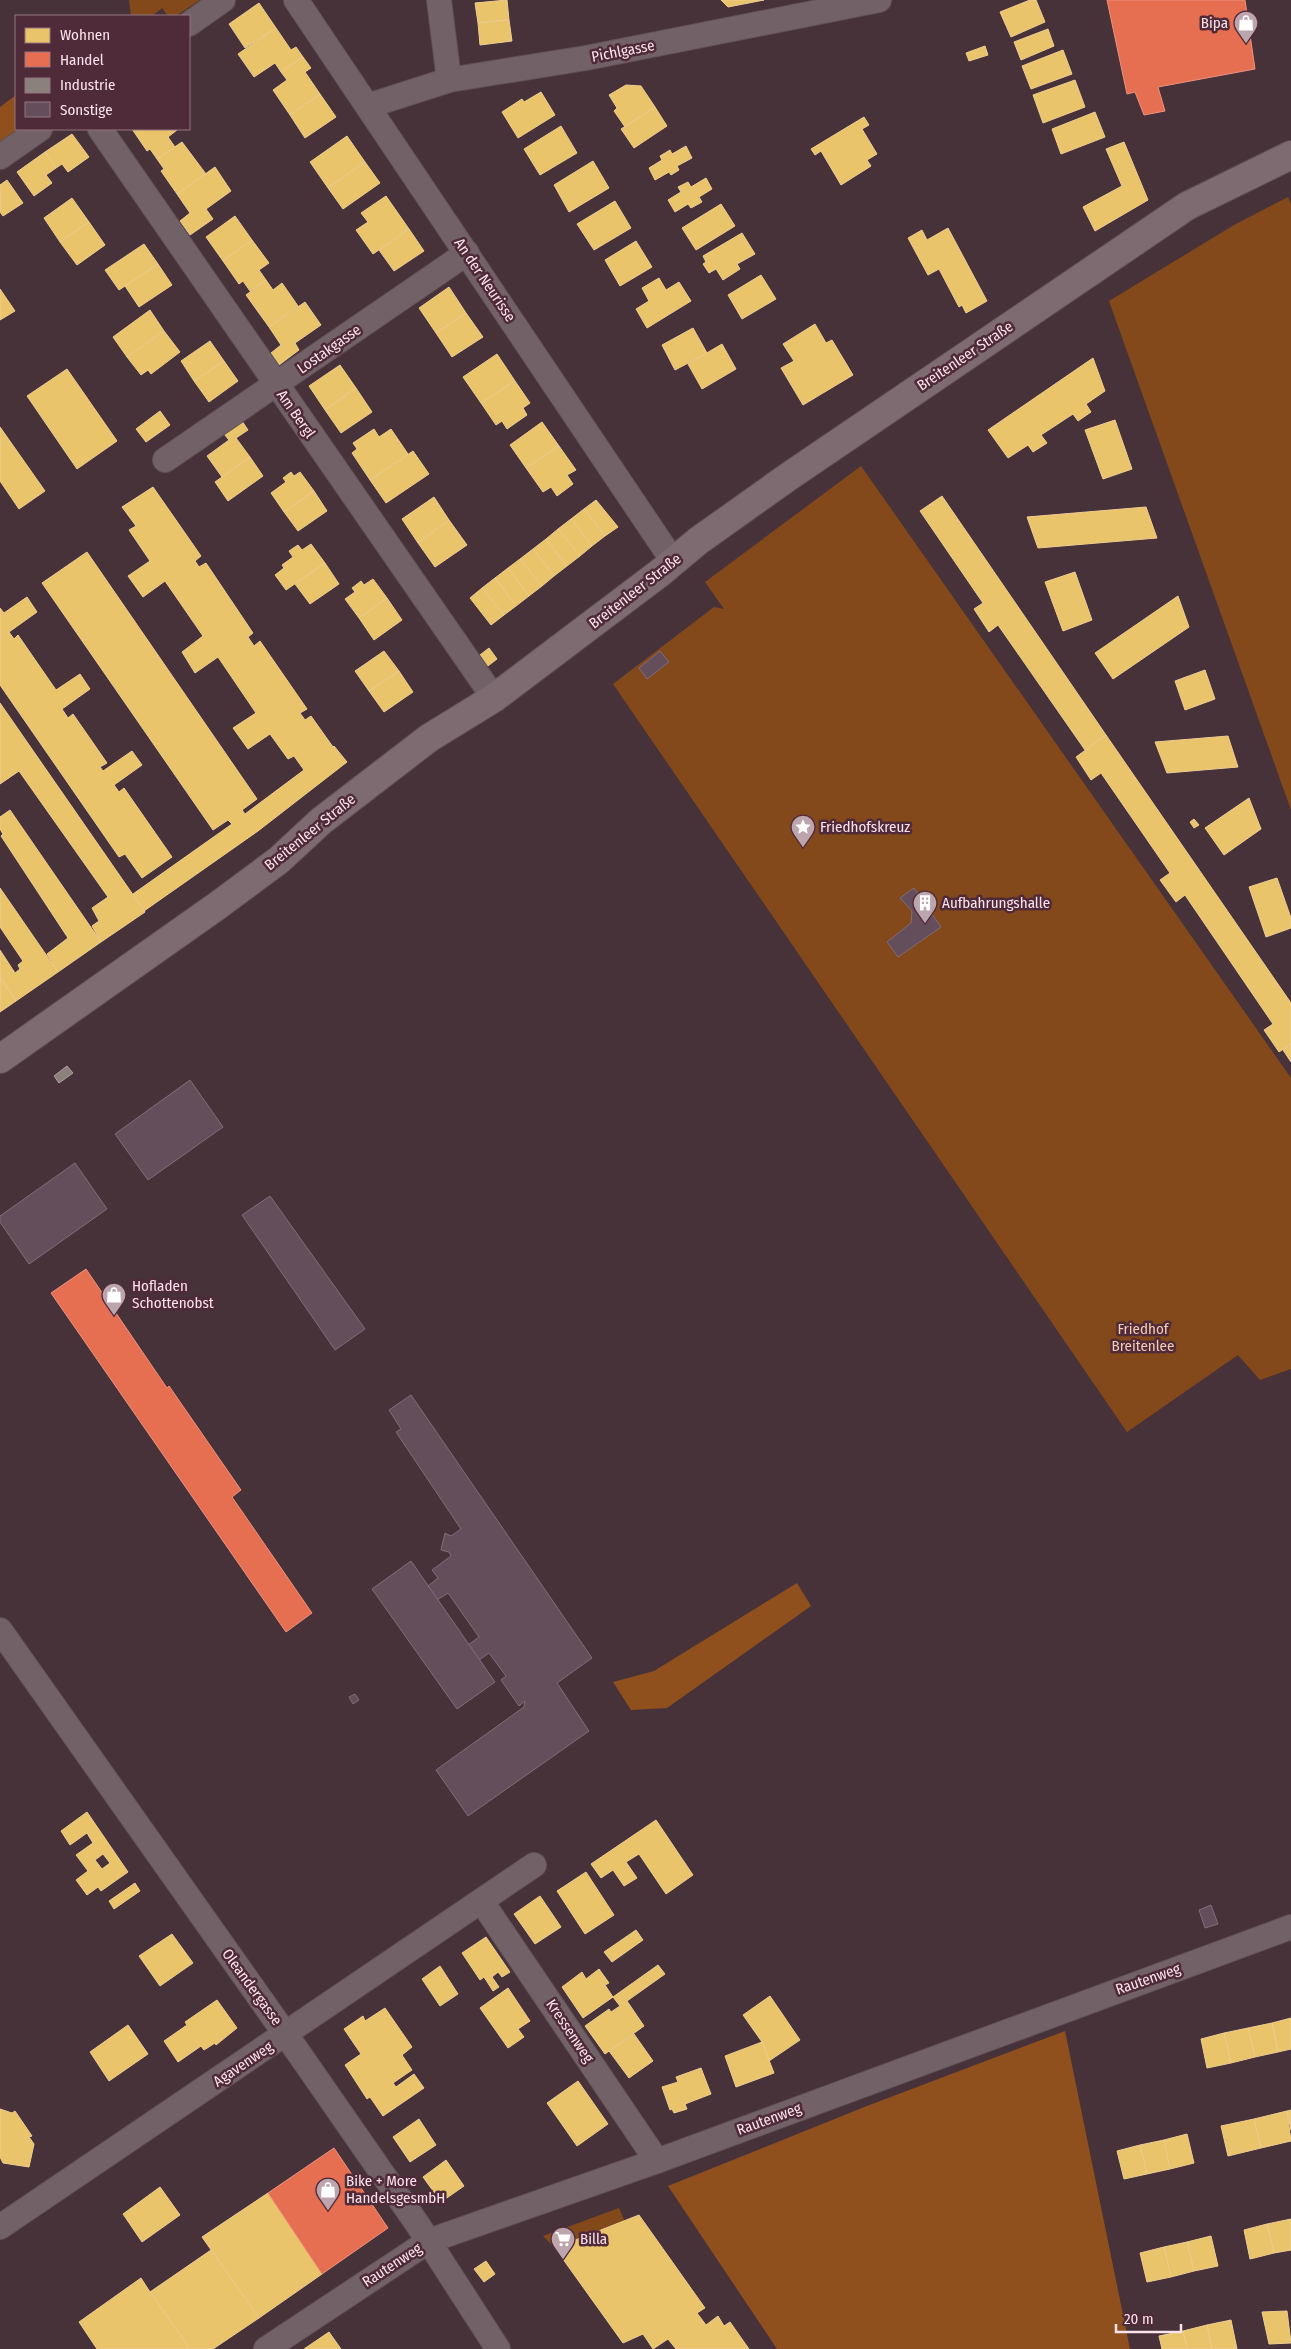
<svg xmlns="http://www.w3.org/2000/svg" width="1291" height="2349" font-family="'Fira Sans Condensed',sans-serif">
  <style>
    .green { fill: #84491a }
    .forest { fill: #90501e }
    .homes { fill: #e9c46a; stroke: #efcd91; fill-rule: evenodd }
    .shops { fill: #e76f51; stroke: #ed927f }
    .industry { fill: #8a817c; stroke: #ac9e9d }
    .building { fill: #654e5c; stroke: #7f6e78 }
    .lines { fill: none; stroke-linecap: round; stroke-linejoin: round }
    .minor-casing { stroke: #625056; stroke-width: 26 }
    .major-casing { stroke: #625056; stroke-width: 30 }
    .minor { stroke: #726268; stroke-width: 24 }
    .major { stroke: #7d6b71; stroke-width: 28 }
    .labels { text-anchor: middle; stroke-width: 5; stroke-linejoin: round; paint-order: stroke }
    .poi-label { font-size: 15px; fill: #fce3eb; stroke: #4f2a39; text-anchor: start }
    .street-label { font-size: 15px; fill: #fce3eb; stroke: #4f2a39 }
    .park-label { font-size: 15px; fill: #f4ccb1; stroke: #4f2a39 }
  </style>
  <rect width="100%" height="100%" fill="#47323a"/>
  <g class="green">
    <path d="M129,0H200L176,16H168L162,8L152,16H131Z"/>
    <path d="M1288,197L1291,204V810L1109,301L1234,225Z"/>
    <path d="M861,466L1291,1078V1369L1260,1380L1238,1355L1127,1432L613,684L714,607L724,609L705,582Z"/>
    <path d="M619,2208L625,2222L594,2232L555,2248L543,2236Z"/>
  </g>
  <g class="forest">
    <path d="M16,95V129H21L0,143V107Z"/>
    <path d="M797,1583L811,1606L667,1708L631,1710L613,1682L654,1671Z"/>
    <path d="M1065,2031L1130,2349H777L668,2186L867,2106Z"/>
  </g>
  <g class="homes">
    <path d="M507,0L509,20L478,23L475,3Z"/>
    <path d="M721,0H764L728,7Z"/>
    <path d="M1030,0H1036L1045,22L1011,37L1000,12Z"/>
    <path d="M259,3L276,28L245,48L229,24Z"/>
    <path d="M509,20L512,41L480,45L478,23Z"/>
    <path d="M276,28L291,50L296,47L303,57L281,72L275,63L254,77L238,54Z"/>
    <path d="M1048,29L1054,46L1021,60L1014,42Z"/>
    <path d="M985,46L988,55L969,61L966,53Z"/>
    <path d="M1063,50L1072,74L1031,89L1022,66Z"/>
    <path d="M303,57L311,68L305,72L320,94L290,115L273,90L287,80L281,72Z"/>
    <path d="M1075,80L1085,107L1043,123L1033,95Z"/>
    <path d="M626,85L641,86L655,107L625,127L614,111L617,108L609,95Z"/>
    <path d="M541,92L555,115L518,138L502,112L522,99L524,102Z"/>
    <path d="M320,94L336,117L305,138L290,115Z"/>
    <path d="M655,107L667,126L634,148L621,129Z"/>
    <path d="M1095,112L1105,137L1061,154L1052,129Z"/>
    <path d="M864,117L869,125L862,129L877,154L867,160L871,166L841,185L821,151L815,155L811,149Z"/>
    <path d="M561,126L577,153L540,175L524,149Z"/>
    <path d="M132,129H176L177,130L168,137L175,147L157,159L150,149L147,151Z"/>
    <path d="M72,134L89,157L68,172L62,164L56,168L45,152Z"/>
    <path d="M347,136L365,162L328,188L310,162Z"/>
    <path d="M182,142L206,174L177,194L161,171L164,169L157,159Z"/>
    <path d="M1124,142L1148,200L1095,231L1083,207L1122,186L1106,149Z"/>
    <path d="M686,146L692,158L677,166L679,170L671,175L669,172L655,180L649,168L662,160L660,156L670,150L672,154Z"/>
    <path d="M45,152L56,168L46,175L52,183L34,196L17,172Z"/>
    <path d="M593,161L609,188L569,212L554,185Z"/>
    <path d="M365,162L380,183L343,209L328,188Z"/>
    <path d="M215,167L231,191L206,209L213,219L190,235L180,221L190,213L177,194Z"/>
    <path d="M706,178L712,189L699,197L702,202L691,208L688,204L675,212L668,200L681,192L678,187L688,182L691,187Z"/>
    <path d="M7,180L23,203L3,216L0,212V185Z"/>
    <path d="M386,196L409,229L373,254L356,230L368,222L361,213Z"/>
    <path d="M72,198L89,222L60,242L44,218Z"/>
    <path d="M615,201L631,228L594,250L577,224Z"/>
    <path d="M721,204L735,226L696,250L682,228Z"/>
    <path d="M235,216L252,240L223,261L206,237Z"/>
    <path d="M89,222L105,245L77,265L60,242Z"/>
    <path d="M948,228L987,301L966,313L962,305L959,307L939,269L928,275L908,238L922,230L927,240Z"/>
    <path d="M409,229L424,251L394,271L379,250Z"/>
    <path d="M742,233L755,254L737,264L740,269L723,280L716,269L709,273L703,264L706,262L703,256Z"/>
    <path d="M252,240L269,263L259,270L266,280L250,291L243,281L239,284L223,261Z"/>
    <path d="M636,241L652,267L620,286L605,260Z"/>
    <path d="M144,244L158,264L119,290L105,270Z"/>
    <path d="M158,264L172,285L139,307L125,286Z"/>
    <path d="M761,275L776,299L742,319L728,295Z"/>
    <path d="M659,278L666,290L679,282L691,301L647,328L636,309L649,301L642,288Z"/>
    <path d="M266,280L273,290L282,283L298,306L269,327L246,295Z"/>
    <path d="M449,287L466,313L436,333L419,308Z"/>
    <path d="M0,289L15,311L0,320Z"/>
    <path d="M305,302L321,325L295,343L299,350L279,365L271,353L281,345L269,327Z"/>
    <path d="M150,310L164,331L127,357L113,337Z"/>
    <path d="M466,313L483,337L452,357L436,333Z"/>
    <path d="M815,324L826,343L832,340L853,375L803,405L781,368L794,361L783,344Z"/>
    <path d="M693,328L707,353L675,370L662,345Z"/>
    <path d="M164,331L180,352L151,374L148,370L141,375L127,357Z"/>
    <path d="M210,341L224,361L194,381L181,361Z"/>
    <path d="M722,344L736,369L702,389L688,364Z"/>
    <path d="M497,354L515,381L481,403L463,377Z"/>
    <path d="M1093,358L1105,391L1086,404L1091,412L1078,421L1073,414L1041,435L1047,443L1033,452L1028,445L1008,458L988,430Z"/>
    <path d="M224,361L238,381L209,402L194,381Z"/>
    <path d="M340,365L356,388L325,410L309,386Z"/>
    <path d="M67,369L117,441L77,469L27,396Z"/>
    <path d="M515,381L530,403L523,408L527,415L507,429L502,421L496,425L481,403Z"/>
    <path d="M356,388L372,412L341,433L325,410Z"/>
    <path d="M160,411L170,425L146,442L136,429Z"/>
    <path d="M1115,420L1132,469L1103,479L1085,430Z"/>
    <path d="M242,421L248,430L236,438L250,457L222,477L207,456L229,440L224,434Z"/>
    <path d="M542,422L559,446L526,468L510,445Z"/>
    <path d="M0,427L45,491L19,509L0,481Z"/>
    <path d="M374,429L379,437L391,429L408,454L370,480L352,453L357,449L353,443Z"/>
    <path d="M559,446L576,470L567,475L573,484L557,496L551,487L543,492L526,468Z"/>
    <path d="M413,451L429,474L386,503L370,480Z"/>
    <path d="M250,457L263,476L228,501L215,482Z"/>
    <path d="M291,472L294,476L300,472L314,491L284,512L271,493L286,482L283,478Z"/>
    <path d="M153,487L201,556L195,561L199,567L206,563L253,633L248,637L254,646L260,641L307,709L300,713L305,720L311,716L333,747L334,746L347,762L258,831L144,911L133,894L232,824L228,820L213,830L42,583L87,552L257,799L242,810L245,814L304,770L294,756L288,759L270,734L248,749L233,728L256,713L218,657L195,673L182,652L203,636L165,581L143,597L128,576L150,561L129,530L136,526L122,507Z"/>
    <path d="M314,491L327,511L298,531L284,512Z"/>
    <path d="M942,496L1106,735L1085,750L998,625L989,632L974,609L983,603L920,511Z"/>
    <path d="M434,497L449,520L418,543L402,519Z"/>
    <path d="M596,500L618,527L605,536L584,509Z"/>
    <path d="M1146,507L1157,538L1038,548L1027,517Z"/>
    <path d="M584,509L605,536L592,546L571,519Z"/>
    <path d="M571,519L592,546L580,556L558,529Z"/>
    <path d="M449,520L467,545L435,567L418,543Z"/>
    <path d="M558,529L580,556L567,566L546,539Z"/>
    <path d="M546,539L567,566L554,576L533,549Z"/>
    <path d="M311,544L325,563L286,590L275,575L284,568L282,565L293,557L289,551L298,545L302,550Z"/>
    <path d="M533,549L554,576L542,586L520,559Z"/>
    <path d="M520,559L542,586L529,596L508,568Z"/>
    <path d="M325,563L339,584L310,604L295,584Z"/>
    <path d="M508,568L529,596L516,606L495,578Z"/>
    <path d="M1075,572L1092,620L1063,631L1045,582Z"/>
    <path d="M495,578L516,606L504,615L482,588Z"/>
    <path d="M373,579L387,598L359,618L345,599L355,592L352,588L361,581L364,585Z"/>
    <path d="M482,588L504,615L491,625L470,598Z"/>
    <path d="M1178,596L1189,627L1113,679L1095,653Z"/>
    <path d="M27,597L37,612L9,632L14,639L18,635L56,690L80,674L90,689L62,709L68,718L73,714L107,763L100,767L103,771L132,751L142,765L114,785L119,792L124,788L172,857L142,878L125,854L119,857L0,685V608L4,613Z"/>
    <path d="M387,598L402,620L374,640L359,618Z"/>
    <path d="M489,648L497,659L484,669L476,658Z"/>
    <path d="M384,651L399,671L369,691L355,671Z"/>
    <path d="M1205,670L1215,699L1185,710L1175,681Z"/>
    <path d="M399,671L413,692L384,712L369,691Z"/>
    <path d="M0,703L145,912L101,942L92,926L99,921L92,908L108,897L19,771L0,784Z"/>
    <path d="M1106,735L1291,1003V1044L1279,1052L1264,1030L1273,1024L1185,895L1176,902L1160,880L1170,873L1101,773L1091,780L1076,757Z"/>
    <path d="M1228,736L1238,767L1167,773L1155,742Z"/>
    <path d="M1249,798L1261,829L1224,855L1205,828Z"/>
    <path d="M10,810L101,942L58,972L47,954L68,938L1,836L3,834L0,829V817Z"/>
    <path d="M1194,819L1199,825L1194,828L1190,822Z"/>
    <path d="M1277,878L1291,918V928L1266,937L1249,887Z"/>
    <path d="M0,888L58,972L16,1001L0,977V950L15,973L20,969L18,965L23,961L0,927Z"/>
    <path d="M0,977L16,1001L0,1012Z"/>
    <path d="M1291,1044V1062L1283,1050Z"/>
    <path d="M87,1812L128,1872L101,1891L98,1887L87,1895L76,1880L88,1871L76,1855L93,1843L87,1833L70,1845L61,1831ZM103,1854L110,1863L102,1869L95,1860Z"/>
    <path d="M656,1820L693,1875L666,1894L639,1854L626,1862L637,1878L624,1886L613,1870L601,1878L591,1864Z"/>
    <path d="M586,1872L614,1915L585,1934L557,1891Z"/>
    <path d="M135,1883L140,1891L114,1909L109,1901Z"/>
    <path d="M540,1896L561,1927L535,1944L514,1914Z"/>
    <path d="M636,1930L643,1940L612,1962L604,1952Z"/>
    <path d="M172,1934L193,1963L160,1986L139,1956Z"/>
    <path d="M486,1937L510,1972L502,1977L498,1972L492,1977L499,1987L493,1991L484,1977L480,1980L462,1953Z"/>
    <path d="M658,1965L665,1974L627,2001L644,2026L605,2054L585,2026L609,2009L611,2012L620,2006L613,1997Z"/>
    <path d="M440,1966L458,1994L440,2006L422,1979Z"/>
    <path d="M599,1969L609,1983L605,1985L613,1997L583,2018L562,1987L582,1972L586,1979Z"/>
    <path d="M508,1988L530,2021L518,2029L524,2037L508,2048L480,2008Z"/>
    <path d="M770,1996L800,2040L769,2061L762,2042L743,2015Z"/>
    <path d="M217,2000L237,2028L216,2045L215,2043L204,2050L201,2046L178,2062L164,2041L187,2025L185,2022Z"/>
    <path d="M385,2008L412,2047L402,2055L412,2070L393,2083L396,2087L414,2074L424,2088L383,2116L370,2097L367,2099L345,2065L361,2054L344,2029L363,2016L365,2021Z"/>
    <path d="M1291,2018V2049L1278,2052L1272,2023Z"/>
    <path d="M1272,2023L1278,2052L1255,2057L1248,2028Z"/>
    <path d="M128,2025L148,2054L109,2081L90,2052Z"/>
    <path d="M1248,2028L1255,2057L1231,2063L1224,2033Z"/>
    <path d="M1224,2033L1231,2063L1207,2068L1201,2039Z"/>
    <path d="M634,2034L653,2061L629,2078L609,2051Z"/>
    <path d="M762,2042L774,2073L736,2087L725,2056Z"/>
    <path d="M701,2068L711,2094L685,2104L687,2109L674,2113L672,2109L670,2110L662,2087L678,2082L676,2077Z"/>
    <path d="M578,2081L608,2124L577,2146L547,2103Z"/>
    <path d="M0,2109L12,2113L15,2111L32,2136L29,2137L34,2144L29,2167L3,2163L0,2157Z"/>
    <path d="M1291,2110V2130L1287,2111Z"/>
    <path d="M1287,2111L1291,2141L1261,2148L1254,2119Z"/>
    <path d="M419,2119L436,2145L410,2162L393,2137Z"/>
    <path d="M1254,2119L1261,2148L1228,2156L1221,2126Z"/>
    <path d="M1187,2134L1194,2163L1170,2169L1164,2140Z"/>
    <path d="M1164,2140L1170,2169L1147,2174L1140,2145Z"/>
    <path d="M1140,2145L1147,2174L1124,2179L1117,2151Z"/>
    <path d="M446,2160L464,2186L441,2202L423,2177Z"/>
    <path d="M160,2187L180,2215L142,2242L123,2214Z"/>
    <path d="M268,2193L322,2274L259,2318L202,2237Z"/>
    <path d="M639,2215L705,2308L697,2313L706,2325L718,2316L724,2326L730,2322L749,2349H676L668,2339L653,2349L643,2334L623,2343L555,2248Z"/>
    <path d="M1291,2219V2250L1274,2253L1267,2224Z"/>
    <path d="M1267,2224L1274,2253L1250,2259L1244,2230Z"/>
    <path d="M1211,2236L1218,2266L1194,2271L1187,2242Z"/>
    <path d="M1187,2242L1194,2271L1171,2277L1164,2247Z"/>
    <path d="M1164,2247L1171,2277L1147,2282L1140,2253Z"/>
    <path d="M211,2250L259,2318L213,2349H190L150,2292Z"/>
    <path d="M486,2261L495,2274L484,2282L474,2269Z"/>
    <path d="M141,2278L150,2292L190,2349H97L79,2322Z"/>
    <path d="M1287,2311L1291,2343L1269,2344L1262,2312Z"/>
    <path d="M1231,2320L1237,2349H1212L1207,2325Z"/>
    <path d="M1207,2325L1212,2349H1187L1183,2331Z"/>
    <path d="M1183,2331L1187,2349H1162L1159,2336Z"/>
    <path d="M329,2332L341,2349H304Z"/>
  </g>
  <g class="shops">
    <path d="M1107,0H1245L1255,69L1158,87L1165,111L1144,115L1135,92L1127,94Z"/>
    <path d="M86,1269L167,1388L169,1386L241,1490L232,1497L312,1613L286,1632L51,1293Z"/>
    <path d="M334,2148L388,2228L322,2274L268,2193Z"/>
  </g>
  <path class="industry" d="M67,1066L73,1073L59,1083L54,1076Z"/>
  <g class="building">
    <path d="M660,651L669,662L647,679L639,668Z"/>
    <path d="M914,888L941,927L898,957L887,942L911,923L912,911L900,898Z"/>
    <path d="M190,1080L223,1127L148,1180L115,1134Z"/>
    <path d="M75,1163L107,1209L29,1264L0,1222V1216Z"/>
    <path d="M270,1196L365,1329L335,1350L242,1215Z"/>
    <path d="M411,1395L592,1658L557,1683L589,1731L468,1816L436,1770L524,1707L525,1701L519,1706L501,1680L506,1676L489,1653L479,1660L468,1645L479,1637L448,1593L437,1600L428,1586L438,1578L432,1570L451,1556L449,1552L441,1550L445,1533L451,1536L461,1529L396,1432L401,1429L389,1410Z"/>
    <path d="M411,1561L495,1682L457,1709L372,1589Z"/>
    <path d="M355,1694L359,1700L353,1704L349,1697Z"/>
    <path d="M1211,1905L1218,1924L1205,1928L1199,1910Z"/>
  </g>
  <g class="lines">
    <defs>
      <g id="minor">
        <path d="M296,0L673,561"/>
        <path d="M439,0L449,80"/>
        <path d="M189,24L223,0"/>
        <path d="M368,106L449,80L586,58L879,0"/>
        <path d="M100,129L494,698"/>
        <path d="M0,157L40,129"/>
        <path d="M165,460L467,253"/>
        <path d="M0,1630L298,2052L418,2225L498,2349"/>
        <path d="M482,1902L657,2161"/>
        <path d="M0,2227L534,1865"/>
        <path d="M266,2349L429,2241L657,2161L1291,1927"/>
      </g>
      <path id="major" d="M0,1059L217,906L279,860L321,821L429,738L494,698L661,572L698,541L788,477L1187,206L1291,155"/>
    </defs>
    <use href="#minor" class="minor-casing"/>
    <use href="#major" class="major-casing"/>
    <use href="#minor" class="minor"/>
    <use href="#major" class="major"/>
  </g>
  <defs>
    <symbol id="shop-pin" viewBox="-11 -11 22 30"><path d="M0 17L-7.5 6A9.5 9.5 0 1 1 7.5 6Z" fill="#bda5ad" stroke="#4f2a39"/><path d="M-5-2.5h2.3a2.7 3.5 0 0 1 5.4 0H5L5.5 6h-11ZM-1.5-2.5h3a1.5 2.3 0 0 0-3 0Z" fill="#fff"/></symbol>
    <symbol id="sight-pin" viewBox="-11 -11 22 30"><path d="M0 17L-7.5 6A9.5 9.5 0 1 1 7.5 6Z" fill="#bda5ad" stroke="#4f2a39"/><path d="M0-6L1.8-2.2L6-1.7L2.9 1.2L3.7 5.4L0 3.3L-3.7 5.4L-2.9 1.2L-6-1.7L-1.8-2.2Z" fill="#fff"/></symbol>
    <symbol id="building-pin" viewBox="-11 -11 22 30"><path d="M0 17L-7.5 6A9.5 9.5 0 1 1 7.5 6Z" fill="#bda5ad" stroke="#4f2a39"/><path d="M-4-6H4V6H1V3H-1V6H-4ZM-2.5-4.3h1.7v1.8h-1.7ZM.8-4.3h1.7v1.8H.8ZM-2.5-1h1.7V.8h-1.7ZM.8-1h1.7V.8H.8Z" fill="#fff"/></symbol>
    <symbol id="supermarket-pin" viewBox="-11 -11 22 30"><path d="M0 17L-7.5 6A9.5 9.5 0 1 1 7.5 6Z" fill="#bda5ad" stroke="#4f2a39"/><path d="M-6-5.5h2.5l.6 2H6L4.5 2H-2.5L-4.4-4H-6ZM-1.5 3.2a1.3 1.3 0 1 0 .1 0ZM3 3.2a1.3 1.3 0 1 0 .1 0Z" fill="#fff"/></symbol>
  </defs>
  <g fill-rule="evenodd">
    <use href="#shop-pin" x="1232" y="9" width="28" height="38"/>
    <use href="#sight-pin" x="789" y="813" width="28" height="38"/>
    <use href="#building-pin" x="911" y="889" width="28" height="38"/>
    <use href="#shop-pin" x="100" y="1281" width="28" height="38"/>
    <use href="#shop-pin" x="314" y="2176" width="28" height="38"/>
    <use href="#supermarket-pin" x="549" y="2225" width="28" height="38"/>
  </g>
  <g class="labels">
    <g class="poi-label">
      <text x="1228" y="28" text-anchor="end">Bipa</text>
      <text x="820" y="832">Friedhofskreuz</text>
      <text x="942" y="908">Aufbahrungshalle</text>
      <text x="132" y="1291">Hofladen<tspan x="132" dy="17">Schottenobst</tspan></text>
      <text x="346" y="2186">Bike + More<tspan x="346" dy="17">HandelsgesmbH</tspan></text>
      <text x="580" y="2244">Billa</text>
    </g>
    <g class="street-label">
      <text transform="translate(623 51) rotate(-11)" y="5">Pichlgasse</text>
      <text transform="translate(485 280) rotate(56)" y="5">An der Neurisse</text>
      <text transform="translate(329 349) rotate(-35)" y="5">Lostakgasse</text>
      <text transform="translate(965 356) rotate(-34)" y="5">Breitenleer Straße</text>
      <text transform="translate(296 414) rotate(55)" y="5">Am Bergl</text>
      <text transform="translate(635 591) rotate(-38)" y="5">Breitenleer Straße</text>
      <text transform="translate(310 832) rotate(-39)" y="5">Breitenleer Straße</text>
      <text transform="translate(1148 1979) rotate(-19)" y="5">Rautenweg</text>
      <text transform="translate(252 1987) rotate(54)" y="5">Oleandergasse</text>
      <text transform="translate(570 2031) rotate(56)" y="5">Kressenweg</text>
      <text transform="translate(243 2064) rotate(-34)" y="5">Agavenweg</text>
      <text transform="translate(769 2119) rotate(-20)" y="5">Rautenweg</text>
      <text transform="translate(392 2265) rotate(-33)" y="5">Rautenweg</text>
    </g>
    <g class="park-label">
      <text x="1143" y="1334">Friedhof<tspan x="1143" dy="17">Breitenlee</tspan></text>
    </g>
  </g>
  <rect x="15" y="15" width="175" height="115" fill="#4f2a39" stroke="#947480"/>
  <rect x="25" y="28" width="25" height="15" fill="#e9c46a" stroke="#947480"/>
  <text x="60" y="40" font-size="15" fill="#fce3eb">Wohnen</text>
  <rect x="25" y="52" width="25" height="15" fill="#e76f51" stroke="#947480"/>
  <text x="60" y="65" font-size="15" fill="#fce3eb">Handel</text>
  <rect x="25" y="78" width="25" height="15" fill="#8a817c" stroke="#947480"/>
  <text x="60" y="90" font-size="15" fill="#fce3eb">Industrie</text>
  <rect x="25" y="102" width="25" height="15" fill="#654e5c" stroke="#947480"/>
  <text x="60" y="115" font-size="15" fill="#fce3eb">Sonstige</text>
  <path d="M1116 2324v8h65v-8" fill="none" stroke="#fce3eb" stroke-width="2.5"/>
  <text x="1124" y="2324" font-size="15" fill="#fce3eb" stroke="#4f2a39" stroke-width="4" paint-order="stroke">20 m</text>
</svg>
